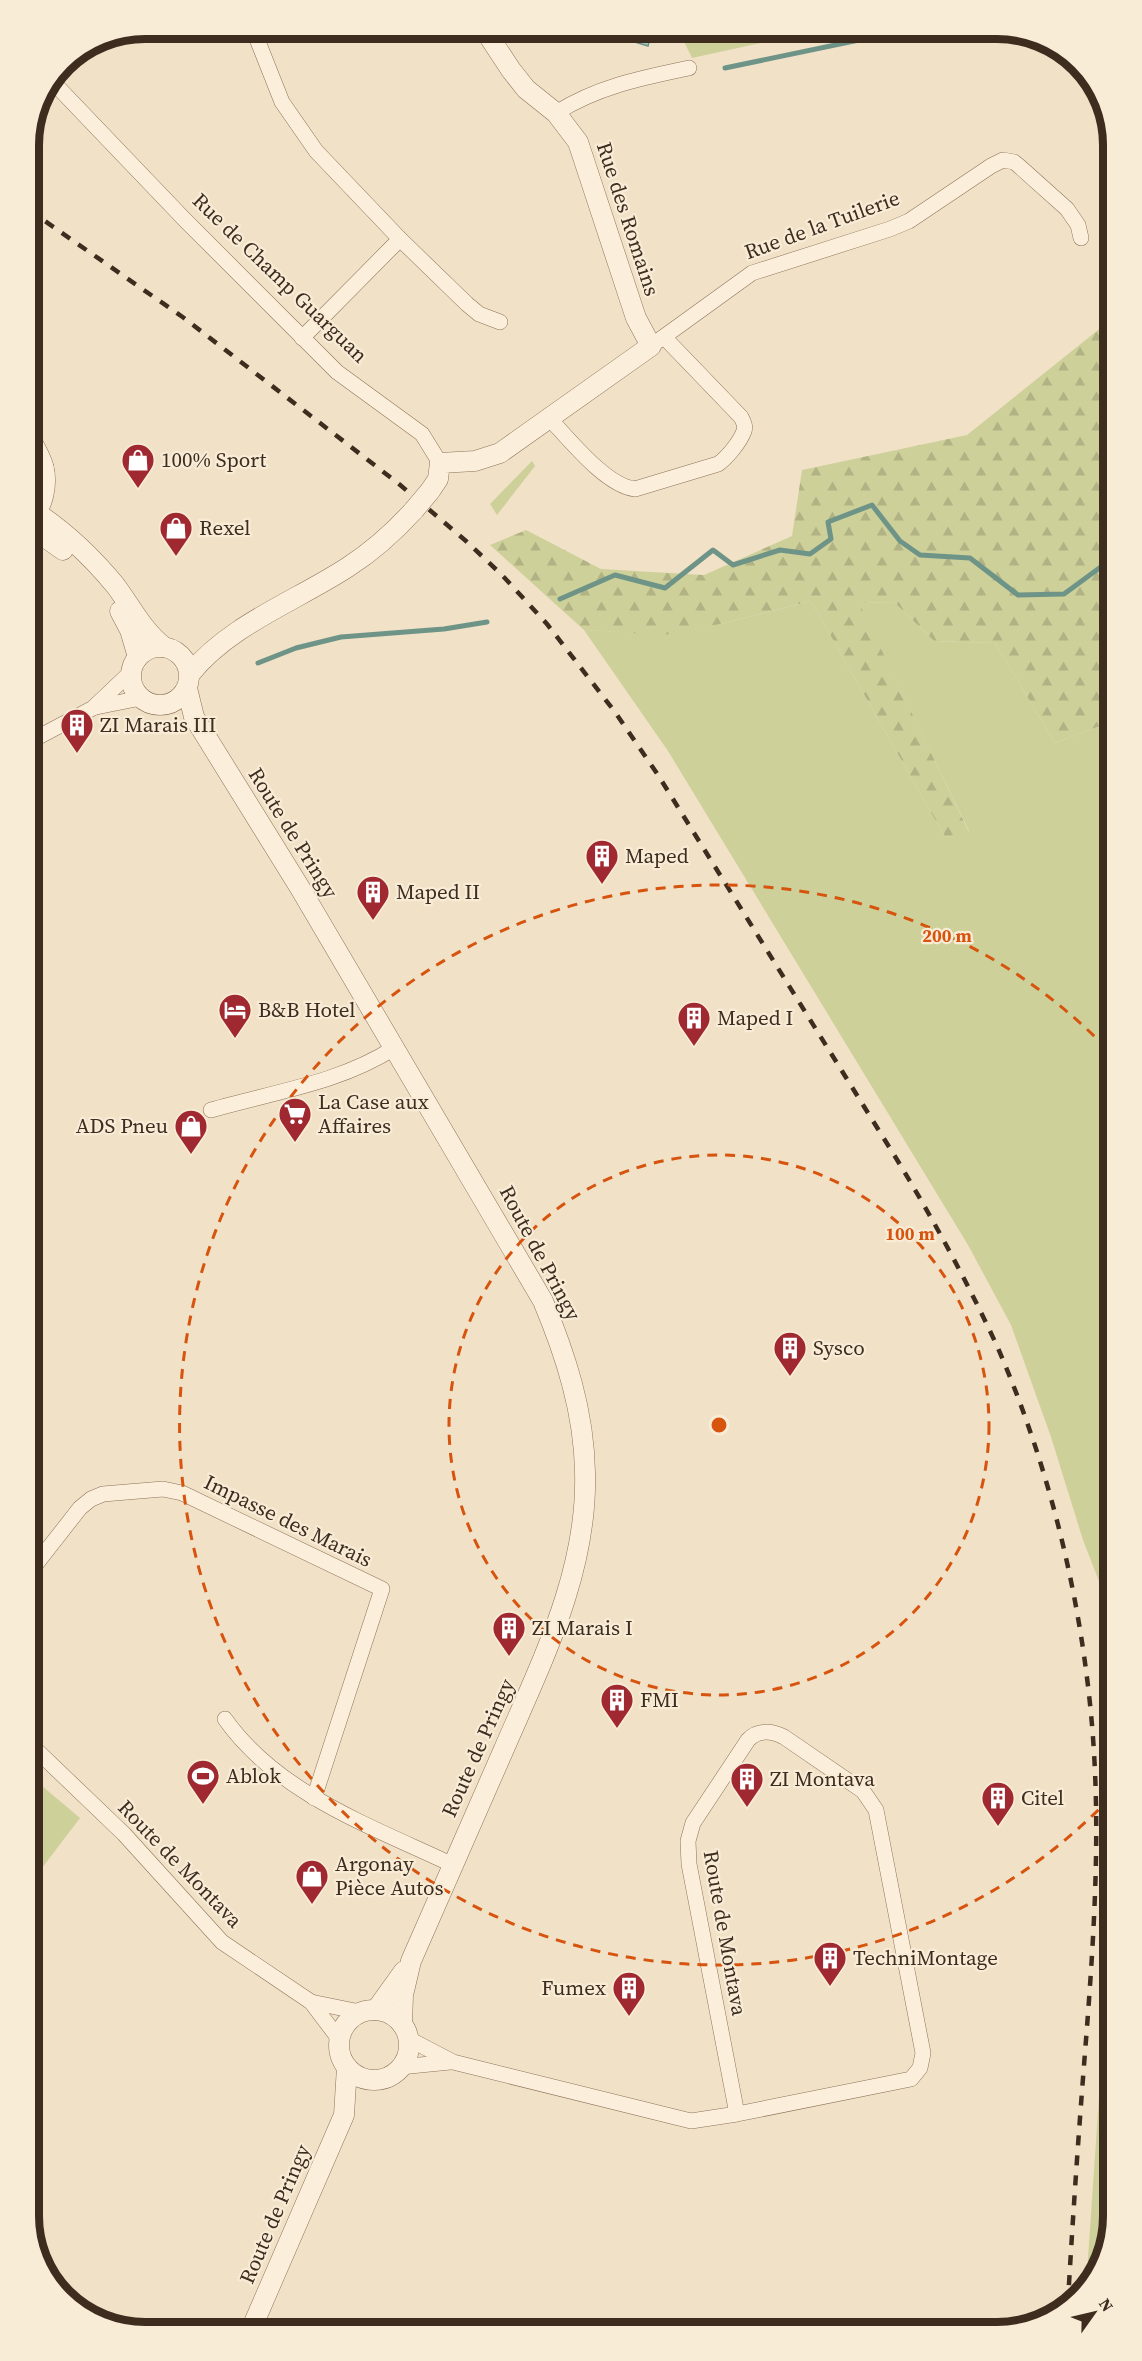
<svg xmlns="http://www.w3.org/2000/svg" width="1142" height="2361" font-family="'Source Serif 4',serif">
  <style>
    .grass { fill: #ced09a }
    .forest { fill: url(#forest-firs) }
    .water { fill: #a8c5ba; stroke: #6e9488; stroke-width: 1.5 }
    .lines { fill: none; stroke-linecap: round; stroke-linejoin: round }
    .stream { stroke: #6e9488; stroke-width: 5 }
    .minor-casing { stroke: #8e725b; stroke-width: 16 }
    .tertiary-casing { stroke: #8e725b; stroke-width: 21 }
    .minor { stroke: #fbefdb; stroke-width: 15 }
    .tertiary { stroke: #fbefdb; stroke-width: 20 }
    .rail { stroke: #3e2c1f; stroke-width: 4.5; stroke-dasharray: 10 10; stroke-linecap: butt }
    .tertiary-bridge-casing { stroke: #8e725b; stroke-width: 21; stroke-linecap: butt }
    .tertiary-bridge { stroke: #fbefdb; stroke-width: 20 }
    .ring { fill: none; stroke: #d7540e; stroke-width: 3; stroke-dasharray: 10 8 }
    .labels { text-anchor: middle; stroke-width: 4.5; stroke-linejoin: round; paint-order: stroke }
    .street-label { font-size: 21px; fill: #3e2c1f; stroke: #f8ecd7 }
    .poi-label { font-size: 21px; fill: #3e2c1f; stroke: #f8ecd7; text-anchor: start }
    .rim { fill: none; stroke: #3e2c1f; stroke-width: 8 }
    .centre { fill: #d7540e; stroke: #f8ecd7; stroke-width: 3 }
    .ring-label { font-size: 18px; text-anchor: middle; font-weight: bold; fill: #d7540e; stroke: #f8ecd7; stroke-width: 4.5; stroke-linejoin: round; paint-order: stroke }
  </style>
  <defs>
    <pattern id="forest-firs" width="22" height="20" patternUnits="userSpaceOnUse" patternTransform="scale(1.5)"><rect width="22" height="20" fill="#ced09a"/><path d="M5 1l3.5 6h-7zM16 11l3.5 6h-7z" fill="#b2b384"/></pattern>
  </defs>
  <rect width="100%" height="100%" fill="#f1e1c7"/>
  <g class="grass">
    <path d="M678,29H825L692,58Z"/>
    <path d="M532,461L535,466L497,515L490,504Z"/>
    <path d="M811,601L945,837L969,831L858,603L894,602L934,641L995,643L1055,743L1113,721V1605L1105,1597L1083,1540L1051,1437L1011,1325L968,1245L668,751L584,630L664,634L725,623Z"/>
    <path d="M29,1775L80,1818L29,1885Z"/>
    <path d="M1113,1827V2216L1094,2281L1086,2287L1111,1922Z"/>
  </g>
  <path class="forest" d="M1113,318V721L1055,743L995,643L934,641L894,602L859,603L969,832L945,837L811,601L725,623L664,635L584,630L490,545L526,530L601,569L704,575L792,536L802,470L967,435Z"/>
  <path class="water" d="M630,30L651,35L648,46L628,40Z"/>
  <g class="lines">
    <g class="stream">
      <path d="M725,68L912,29"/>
      <path d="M560,599L615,575L665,588L713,550L733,565L780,550L810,554L831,539L828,522L872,505L900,541L920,555L970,558L1018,595L1064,594L1113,558"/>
      <path d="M258,663L296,648L341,637L444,629L487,622"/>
    </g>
    <defs>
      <g id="minor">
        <path d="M253,29L282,102L316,151L400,239L467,304L479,314L500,322"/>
        <path d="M51,80L185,220L337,372L422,434L440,463"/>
        <path d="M556,113C597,87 641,78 689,68"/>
        <path d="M302,338L400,239"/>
        <path d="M651,346L752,273L890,229L909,221L991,166L1003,160L1014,162L1019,166L1067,209L1078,225L1081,238"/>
        <path d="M549,418C569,439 606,486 635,489L718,464C727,458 740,442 744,431C746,426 743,421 741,417L664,337"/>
        <path d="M29,432C35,442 43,455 46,467C50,483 46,510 32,519"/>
        <path d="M29,491L37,484L46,467"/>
        <path d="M96,707L141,698"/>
        <path d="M29,742L93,708L132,671"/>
        <path d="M211,1110C273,1092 340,1083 394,1048"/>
        <path d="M29,1573L80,1508L91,1499L103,1494L163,1489L182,1493L382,1589L314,1798"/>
        <path d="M225,1719C278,1794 373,1827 453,1865"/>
        <path d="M29,1743L124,1834L222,1942L311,2002L339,2039"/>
        <path d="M311,2002L360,2012"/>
        <path d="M409,2039L453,2062L691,2121L737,2114L911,2079L920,2068L923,2053L876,1810L863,1791L784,1737C772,1731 758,1729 748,1740L693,1823L688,1841L689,1864L737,2114"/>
        <path d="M400,2067L450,2062"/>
      </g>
      <g id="tertiary">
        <path d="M430,491L438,479L440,463L475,461L500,453L651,346L636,318L578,142L556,113L526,89L511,70L484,29"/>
        <path d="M29,508C61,528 91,556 115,585C131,606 142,630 164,647"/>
        <path d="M29,526L63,550"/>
        <path d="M120,611L130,630L138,657"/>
        <circle cx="160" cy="676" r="29"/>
        <path d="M190,674C229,625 296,601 348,567C373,551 394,532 414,510"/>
        <path d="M187,688L194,717L300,888L543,1301C566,1356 584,1412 585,1472C588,1571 542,1661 504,1749C473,1820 442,1890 411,1961L403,1995L402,2024"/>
        <path d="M376,2010L404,1971"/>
        <circle cx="374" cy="2045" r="35"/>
        <path d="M250,2332L344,2115L347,2067"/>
      </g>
    </defs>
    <use href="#minor" class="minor-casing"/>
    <use href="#tertiary" class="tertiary-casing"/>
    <use href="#minor" class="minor"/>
    <use href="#tertiary" class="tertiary"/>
    <path class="rail" d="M29,210L184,318L399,484L466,541L502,575L547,624L615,712L658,775L896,1158C933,1219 967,1281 997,1346C1049,1465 1081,1597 1092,1725C1101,1830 1094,1936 1086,2040C1079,2127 1073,2214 1068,2301"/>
    <defs>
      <path id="tertiary-bridge" d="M414,510L430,491"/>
    </defs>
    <use href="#tertiary-bridge" class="tertiary-bridge-casing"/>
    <use href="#tertiary-bridge" class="tertiary-bridge"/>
  </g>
  <g class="ring">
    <circle cx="719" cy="1425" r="270"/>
    <path d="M1111 1797A540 540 0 1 1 1111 1053"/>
  </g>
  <defs>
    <symbol id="shop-pin" viewBox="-11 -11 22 30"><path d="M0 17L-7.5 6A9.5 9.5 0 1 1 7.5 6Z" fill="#a02831" stroke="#f8ecd7"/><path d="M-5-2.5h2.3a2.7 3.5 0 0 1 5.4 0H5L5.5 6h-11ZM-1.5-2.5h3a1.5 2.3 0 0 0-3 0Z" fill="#fff"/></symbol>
    <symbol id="building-pin" viewBox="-11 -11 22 30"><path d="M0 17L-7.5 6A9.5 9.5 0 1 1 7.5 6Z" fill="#a02831" stroke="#f8ecd7"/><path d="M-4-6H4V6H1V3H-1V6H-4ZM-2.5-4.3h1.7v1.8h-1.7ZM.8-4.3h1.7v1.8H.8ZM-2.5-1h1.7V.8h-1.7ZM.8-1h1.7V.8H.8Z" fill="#fff"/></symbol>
    <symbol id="hotel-pin" viewBox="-11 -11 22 30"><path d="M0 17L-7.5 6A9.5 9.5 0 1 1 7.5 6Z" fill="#a02831" stroke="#f8ecd7"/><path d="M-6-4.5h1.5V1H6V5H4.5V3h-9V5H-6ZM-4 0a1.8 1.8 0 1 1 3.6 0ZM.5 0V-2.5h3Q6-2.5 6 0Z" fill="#fff"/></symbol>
    <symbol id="supermarket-pin" viewBox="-11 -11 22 30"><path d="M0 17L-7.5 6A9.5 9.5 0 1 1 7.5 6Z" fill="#a02831" stroke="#f8ecd7"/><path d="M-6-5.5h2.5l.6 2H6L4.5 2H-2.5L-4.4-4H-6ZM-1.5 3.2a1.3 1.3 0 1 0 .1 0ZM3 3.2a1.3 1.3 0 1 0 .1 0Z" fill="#fff"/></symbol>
    <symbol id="stadium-pin" viewBox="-11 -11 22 30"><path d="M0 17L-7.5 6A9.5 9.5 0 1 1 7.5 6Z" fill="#a02831" stroke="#f8ecd7"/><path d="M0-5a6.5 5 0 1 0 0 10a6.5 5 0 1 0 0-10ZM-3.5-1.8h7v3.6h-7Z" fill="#fff"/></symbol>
  </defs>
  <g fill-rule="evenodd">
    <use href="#shop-pin" x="119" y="441" width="38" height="52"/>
    <use href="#shop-pin" x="157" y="509" width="38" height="52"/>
    <use href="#building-pin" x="58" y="706" width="38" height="52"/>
    <use href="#building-pin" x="583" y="837" width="38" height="52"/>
    <use href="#building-pin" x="354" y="873" width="38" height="52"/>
    <use href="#hotel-pin" x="216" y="991" width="38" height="52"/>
    <use href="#building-pin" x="675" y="999" width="38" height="52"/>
    <use href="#supermarket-pin" x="276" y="1095" width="38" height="52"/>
    <use href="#shop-pin" x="172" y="1107" width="38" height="52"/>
    <use href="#building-pin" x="771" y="1329" width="38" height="52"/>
    <use href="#building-pin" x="490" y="1609" width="38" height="52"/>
    <use href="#building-pin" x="598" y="1681" width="38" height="52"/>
    <use href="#stadium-pin" x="184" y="1757" width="38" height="52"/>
    <use href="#building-pin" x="728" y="1760" width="38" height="52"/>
    <use href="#building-pin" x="979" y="1779" width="38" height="52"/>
    <use href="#shop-pin" x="293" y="1857" width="38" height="52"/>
    <use href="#building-pin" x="811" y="1939" width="38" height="52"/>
    <use href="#building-pin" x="610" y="1969" width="38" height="52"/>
  </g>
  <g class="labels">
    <g class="street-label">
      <text transform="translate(628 219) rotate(72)" y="7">Rue des Romains</text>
      <text transform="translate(822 225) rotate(-20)" y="7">Rue de la Tuilerie</text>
      <text transform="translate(280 278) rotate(44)" y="7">Rue de Champ Guarguan</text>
      <text transform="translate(293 833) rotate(58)" y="7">Route de Pringy</text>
      <text transform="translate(540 1253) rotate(62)" y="7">Route de Pringy</text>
      <text transform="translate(288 1521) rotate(26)" y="7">Impasse des Marais</text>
      <text transform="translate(478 1748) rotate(-66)" y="7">Route de Pringy</text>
      <text transform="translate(180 1864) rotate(46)" y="7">Route de Montava</text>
      <text transform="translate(725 1933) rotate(80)" y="7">Route de Montava</text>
      <text transform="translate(275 2214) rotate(-67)" y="7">Route de Pringy</text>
    </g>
    <g class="poi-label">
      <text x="161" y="467">100% Sport</text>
      <text x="199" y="535">Rexel</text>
      <text x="100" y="732">ZI Marais III</text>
      <text x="625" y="863">Maped</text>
      <text x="396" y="899">Maped II</text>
      <text x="258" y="1017">B&amp;B Hotel</text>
      <text x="717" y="1025">Maped I</text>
      <text x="318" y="1109">La Case aux<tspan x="318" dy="24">Affaires</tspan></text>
      <text x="168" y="1133" text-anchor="end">ADS Pneu</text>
      <text x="813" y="1355">Sysco</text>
      <text x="532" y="1635">ZI Marais I</text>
      <text x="640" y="1707">FMI</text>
      <text x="226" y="1783">Ablok</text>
      <text x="770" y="1786">ZI Montava</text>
      <text x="1021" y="1805">Citel</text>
      <text x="335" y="1871">Argonay<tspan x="335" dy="24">Pièce Autos</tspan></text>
      <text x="853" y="1965">TechniMontage</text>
      <text x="606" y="1995" text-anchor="end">Fumex</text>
    </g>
  </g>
  <path d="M0 0H1142V2361H0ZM145 39H997A106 106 0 0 1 1103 145V2216A106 106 0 0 1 997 2322H145A106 106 0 0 1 39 2216V145A106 106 0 0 1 145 39Z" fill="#f8ecd7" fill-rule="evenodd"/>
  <path class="rim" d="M145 39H997A106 106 0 0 1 1103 145V2216A106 106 0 0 1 997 2322H145A106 106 0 0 1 39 2216V145A106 106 0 0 1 145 39Z"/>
  <circle cx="719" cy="1425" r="9" class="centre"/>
  <g class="ring-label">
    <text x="947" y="942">200 m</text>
    <text x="910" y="1240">100 m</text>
  </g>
  <g transform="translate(1094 2313) rotate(56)" stroke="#f8ecd7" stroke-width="4.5" paint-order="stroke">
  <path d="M0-4.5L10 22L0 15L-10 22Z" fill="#3e2c1f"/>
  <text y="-9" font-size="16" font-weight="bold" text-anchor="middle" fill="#3e2c1f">N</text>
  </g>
</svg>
